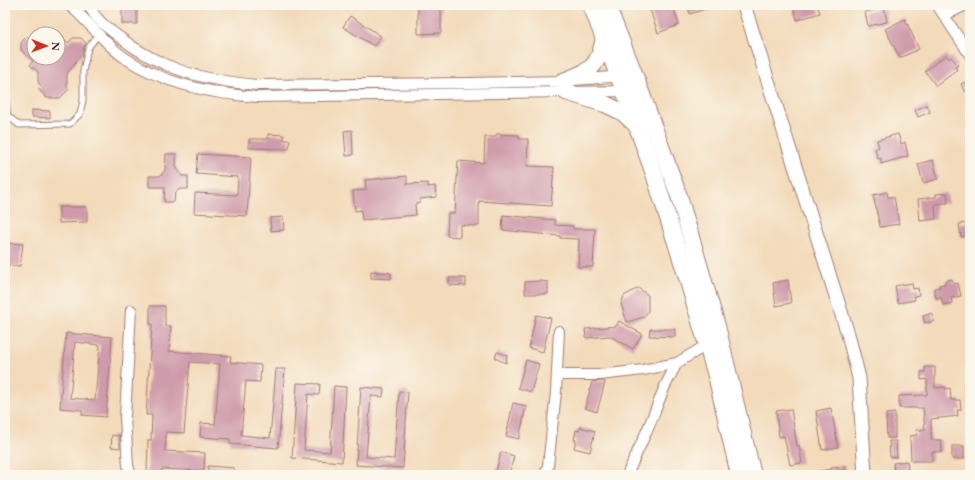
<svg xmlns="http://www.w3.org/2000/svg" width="975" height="480" font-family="'EB Garamond',serif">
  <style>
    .building { fill: #cf9bac; fill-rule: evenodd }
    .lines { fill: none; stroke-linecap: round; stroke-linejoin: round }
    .service-casing { stroke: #9e7c72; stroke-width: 7 }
    .minor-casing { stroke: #9e7c72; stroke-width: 12 }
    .tertiary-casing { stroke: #9e7c72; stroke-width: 15 }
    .primary-casing { stroke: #9e7c72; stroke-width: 18 }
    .service { stroke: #fff; stroke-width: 5 }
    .minor { stroke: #fff; stroke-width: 10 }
    .tertiary { stroke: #fff; stroke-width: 13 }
    .primary { stroke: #fff; stroke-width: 16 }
  </style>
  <rect width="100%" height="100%" fill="#fbf7ec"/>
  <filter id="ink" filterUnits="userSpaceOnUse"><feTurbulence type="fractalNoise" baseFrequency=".025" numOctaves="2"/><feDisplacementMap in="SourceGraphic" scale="8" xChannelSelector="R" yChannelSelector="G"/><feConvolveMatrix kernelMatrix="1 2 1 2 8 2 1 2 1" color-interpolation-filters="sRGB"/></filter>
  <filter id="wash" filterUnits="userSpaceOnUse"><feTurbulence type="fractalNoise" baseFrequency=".012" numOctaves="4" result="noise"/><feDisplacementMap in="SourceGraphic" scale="16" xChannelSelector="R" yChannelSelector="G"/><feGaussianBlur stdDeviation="0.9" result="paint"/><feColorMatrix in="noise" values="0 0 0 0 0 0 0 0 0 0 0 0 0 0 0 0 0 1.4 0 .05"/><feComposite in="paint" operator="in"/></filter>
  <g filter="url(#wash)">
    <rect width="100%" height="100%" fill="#f3daba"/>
    <g id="blocks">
      <g class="building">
        <rect x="122" y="5" width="15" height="19"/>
        <path d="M418,5H441V33L418,34Z"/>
        <path d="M654,5H667L669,11L674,9L679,25L658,33L649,7Z"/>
        <path d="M687,5H714V6L690,14Z"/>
        <path d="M793,5H817L820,13L797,20Z"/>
        <path d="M884,8L887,22L868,26L865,12Z"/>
        <path d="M350,16L381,36L374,46L343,27Z"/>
        <path d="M905,19L919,49L900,58L885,29Z"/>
        <path d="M58,31L68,43L73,38H81L86,43L84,47L82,55L75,62L76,63L67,73V87L69,89L60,98H47L38,89L41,86L38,82V72L30,65L33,61L21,50V43L26,37H34V58H58Z"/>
        <path d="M946,55L949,59L951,57L958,65L955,67L957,70L936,86L925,71Z"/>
        <path d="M970,80V89L964,91L961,84Z"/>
        <path d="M927,105L930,112L918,117L915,110Z"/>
        <path d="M32,110L50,111V118L32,117Z"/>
        <path d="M352,130L353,155L346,156L344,131Z"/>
        <path d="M268,134L284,135V140H290L289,149L249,148V139H268Z"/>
        <path d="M496,134L519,135V139H528L527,166L554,167L551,206L479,201V226L460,225V237L447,236L448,213H455L458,161L484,163L485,137H496Z"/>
        <path d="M898,134L901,144L905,142L908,156L881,164V158L878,159L875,149L879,147L877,140Z"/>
        <path d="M166,154H176V167L182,176H188V189H180L175,193L174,202H164L165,187H149V176H160L165,170Z"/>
        <path d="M198,154L251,157L247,216L194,213L195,193L237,195L238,177L196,174Z"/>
        <path d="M933,160L938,179L923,183L918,164Z"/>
        <path d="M407,176V184L428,183V187L435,186L436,197L420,199V203L415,204L416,215L362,220L361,210L355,211L353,191L366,190L365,180Z"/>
        <path d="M887,192L888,197H894L899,224L880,227L873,195Z"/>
        <path d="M947,193L948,203L935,204L936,219L920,221L918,199L936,197V194Z"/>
        <path d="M59,207H87V222L59,223Z"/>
        <path d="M503,215L555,220V225L573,226V229H595L593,267H578L579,239L560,238V236L502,230Z"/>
        <path d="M283,217L284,230L271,231L270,218Z"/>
        <path d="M970,223V236L961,237L959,224Z"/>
        <path d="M5,243L23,244L20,266L5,265Z"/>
        <path d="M371,271L391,273V279L371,278Z"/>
        <path d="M449,278H466V286L449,285Z"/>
        <path d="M952,279L954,284L958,283L961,296L951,298L952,303L943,305L941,297L936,298L934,288L940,287L939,285L945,284V281Z"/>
        <path d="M788,280L791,303L776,306L773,283Z"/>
        <path d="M541,281L548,282V294H525V282Z"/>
        <path d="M912,283L913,289L918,288L919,295L914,296L915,300L898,303L895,286Z"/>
        <path d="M638,288L648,295V311L644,317L627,322L621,304L624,296Z"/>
        <path d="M150,306H165V326H171L169,351L231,356L230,362L261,365L260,382L246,381L241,435L270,438L276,369H285L278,448L230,444V439L200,437L201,423L215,424L220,364L190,362L184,433L166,432L165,451L205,453L204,471L162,469L161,475L147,474L148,440H151L152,415H146L152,324H150Z"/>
        <path d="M932,313L934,321L925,323L923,316Z"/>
        <path d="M536,315L551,318L543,352L529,348Z"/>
        <path d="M619,321L642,334L633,349L610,336L586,338L585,329L616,326Z"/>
        <path d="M650,329H675V337L649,336Z"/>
        <path d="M66,333L112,337L106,417L82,415V410L60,408ZM75,342L100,345L95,400L70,398Z"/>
        <path d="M497,352L507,355L506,363L495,358Z"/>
        <path d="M526,360L539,364L531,392L518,388Z"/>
        <path d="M925,367H935V388L945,387L946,389L950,388L951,400H960L961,410H957L958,416L931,419V440H941L942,452H932V461H911L910,436L917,435L916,430H925L923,408H899V396L927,395V379L921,380V372H925Z"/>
        <path d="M602,381L605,382L597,412L585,408L592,382Z"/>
        <path d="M297,383L320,384L319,395L308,394L304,450L330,452L334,386L346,387L342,462L292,458Z"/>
        <path d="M361,387L384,389L383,397L371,396L366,457L394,459L399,391L408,392L403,468L356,465Z"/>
        <path d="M513,403L526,406L519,439L506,436Z"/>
        <path d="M831,408L838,447L822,450L816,411Z"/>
        <path d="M791,409L797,446L799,445L802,463L790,465L784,436L779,437L776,411Z"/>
        <path d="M895,413V438H887L886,414Z"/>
        <path d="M580,427L595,431L590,452L574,448L576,440H574L576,430L579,431Z"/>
        <path d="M112,435L120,436V448L111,447Z"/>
        <path d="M889,441H896L897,457H890Z"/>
        <rect x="952" y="446" width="12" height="13"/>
        <path d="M501,452L514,456L509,475H495Z"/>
        <path d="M907,461L908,469L894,471L893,463Z"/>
        <path d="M208,466L234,468V475H207Z"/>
        <path d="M845,466L847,475H819V471L832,469V467Z"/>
      </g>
    </g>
  </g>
  <g filter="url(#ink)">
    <use href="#blocks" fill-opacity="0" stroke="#9e7c72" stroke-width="1"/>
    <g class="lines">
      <defs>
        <path id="service" d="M5,80V96L8,116L19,125L70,124L80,114L83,100V71L88,48L98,35"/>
        <g id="minor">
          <path d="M69,5C89,21 103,43 125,58C164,84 212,94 258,97L629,91"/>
          <path d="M89,5C95,19 106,27 118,36C161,70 203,80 257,85L470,83L563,81L623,76"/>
          <path d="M937,5L970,55"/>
          <path d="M945,15L966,5"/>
          <path d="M557,375H600L643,370L677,363"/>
          <path d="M131,475L128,466L125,417L131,310"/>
          <path d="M545,475L548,466L556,392L559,331"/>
          <path d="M627,475L649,426L665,386L677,363L708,344"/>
        </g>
        <path id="tertiary" d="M744,5L848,334L859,378L865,475"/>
        <g id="primary">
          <path d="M591,5L628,101L654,174L685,271L717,379L739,475"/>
          <path d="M607,5L634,73L679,196L717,326L753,475"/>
          <path d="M563,81C591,71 598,68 604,38"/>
          <path d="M566,92L605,104L622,112L636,125"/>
        </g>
      </defs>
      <use href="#service" class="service-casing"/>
      <use href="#minor" class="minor-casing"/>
      <use href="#tertiary" class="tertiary-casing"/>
      <use href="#primary" class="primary-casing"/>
      <use href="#service" class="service"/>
      <use href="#minor" class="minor"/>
      <use href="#tertiary" class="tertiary"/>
      <use href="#primary" class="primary"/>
    </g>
  </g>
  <rect width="975" height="480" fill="none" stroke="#fbf7ec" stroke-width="20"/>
  <g transform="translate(46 46) rotate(91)"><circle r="19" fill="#fbf7ec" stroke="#b4a19f"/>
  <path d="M0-3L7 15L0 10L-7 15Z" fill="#c8321e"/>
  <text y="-6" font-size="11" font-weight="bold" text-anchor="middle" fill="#4a1f2b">N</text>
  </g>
</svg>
